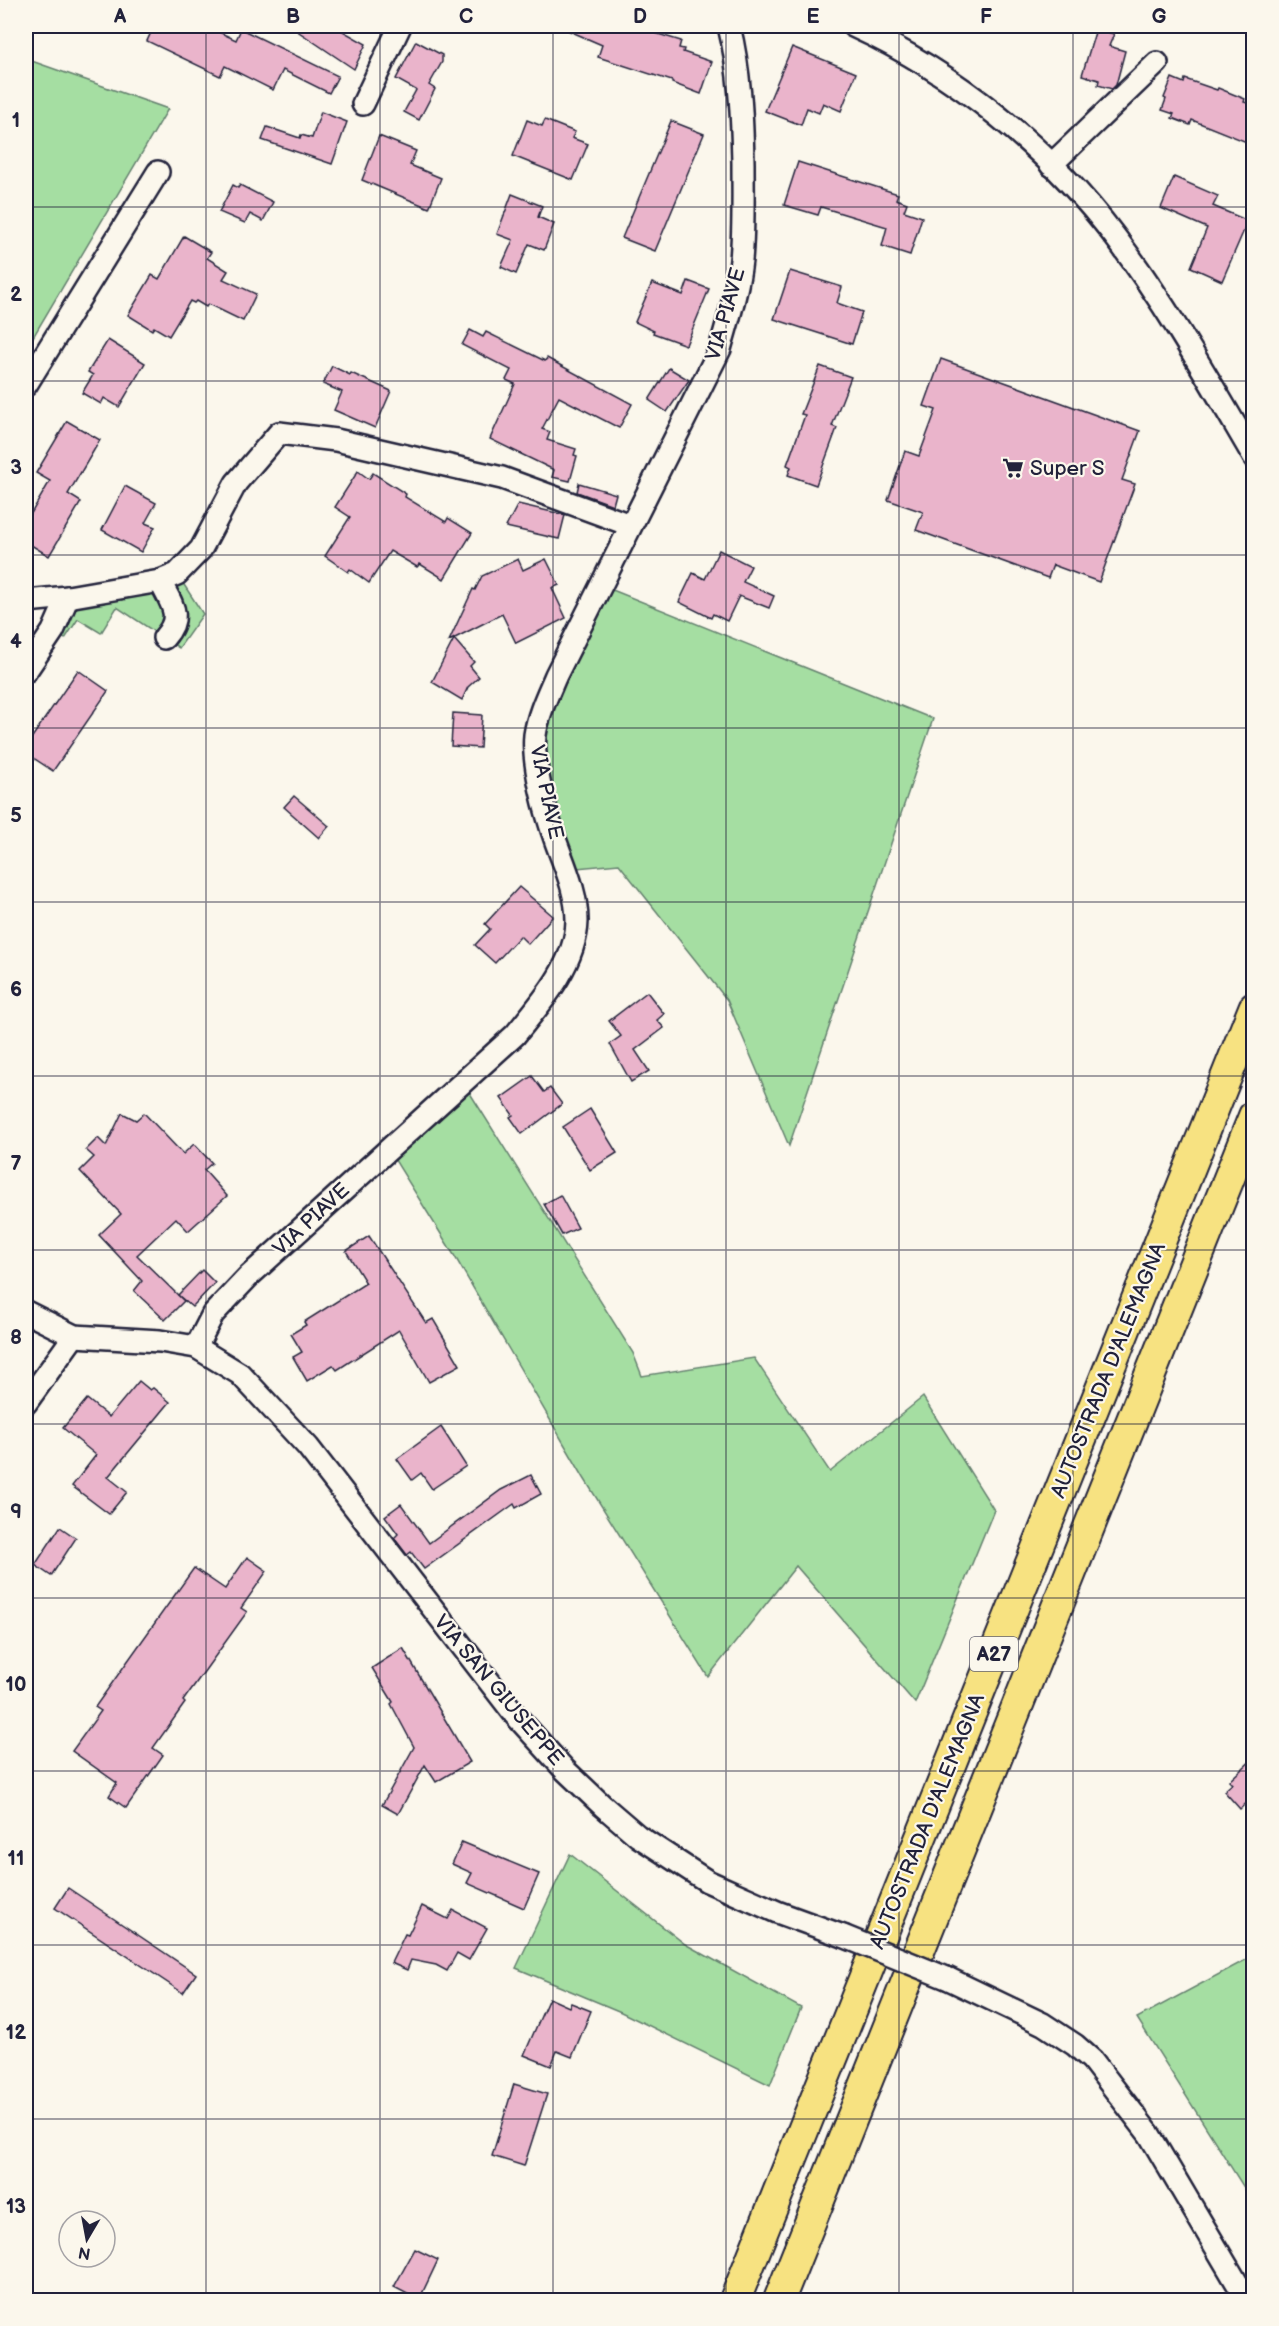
<svg xmlns="http://www.w3.org/2000/svg" width="1279" height="2326" font-family="'Balsamiq Sans',sans-serif">
  <style>
    .green { fill: #a5dea2; stroke: #64806e; stroke-width: 1.5 }
    .building { fill: #eab4cb; stroke: #22223b; stroke-width: 1.5 }
    .lines { fill: none; stroke-linecap: round; stroke-linejoin: round }
    .minor-casing { stroke: #22223b; stroke-width: 26 }
    .highway-casing { stroke: #22223b; stroke-width: 34 }
    .minor { stroke: #fbf7ec; stroke-width: 21 }
    .highway { stroke: #f7e281; stroke-width: 30 }
    .minor-bridge-casing { stroke: #22223b; stroke-width: 26; stroke-linecap: butt }
    .minor-bridge { stroke: #fbf7ec; stroke-width: 21 }
    .grid { fill: none; stroke: #22223b; stroke-width: 1.5; stroke-opacity: 0.55 }
    .labels { text-anchor: middle; stroke-width: 4.5; stroke-linejoin: round; paint-order: stroke }
    .shield { fill: #fbf7ec; stroke: #636270; stroke-width: 1.5 }
    .shield-label { font-size: 20px; font-weight: bold; fill: #22223b }
    .street-label { font-size: 21px; fill: #22223b; stroke: #fbf7ec }
    .poi-label { font-size: 21px; fill: #22223b; stroke: #fbf7ec; text-anchor: start }
    .neatline { fill: none; stroke: #22223b; stroke-width: 2 }
    .grid-label { font-size: 20px; text-anchor: middle; font-weight: bold; fill: #22223b }
  </style>
  <rect width="100%" height="100%" fill="#fbf7ec"/>
  <filter id="ink" filterUnits="userSpaceOnUse"><feTurbulence type="fractalNoise" baseFrequency=".0167" numOctaves="2"/><feDisplacementMap in="SourceGraphic" scale="12" xChannelSelector="R" yChannelSelector="G"/><feConvolveMatrix kernelMatrix="1 2 1 2 8 2 1 2 1" color-interpolation-filters="sRGB"/></filter>
  <g filter="url(#ink)">
    <g class="green">
      <path d="M26,59L168,109L26,349Z"/>
      <path d="M177,574L203,614L179,648L117,607L101,633L78,619L65,639L53,631L68,597Z"/>
      <path d="M600,585L933,719L789,1146L727,1000L619,864L566,869L535,750Z"/>
      <path d="M463,1082L633,1353L642,1376L754,1358L830,1472L923,1397L994,1510L915,1703L796,1566L708,1677L584,1478L454,1255L388,1149Z"/>
      <path d="M570,1854L685,1944L801,2008L770,2085L621,2012L516,1968Z"/>
      <path d="M1253,1956V2202L1137,2018Z"/>
    </g>
    <g class="building">
      <path d="M154,26H206L236,40L241,29L338,76L329,93L283,70L273,90L225,66L220,76L147,41Z"/>
      <path d="M290,26H334L366,44L354,69Z"/>
      <path d="M558,26H632L681,41L679,48L684,49L683,52L712,62L701,94L672,83V81L598,57L602,45Z"/>
      <path d="M1096,29L1114,34L1109,46L1125,51L1116,85L1112,89L1098,85L1099,80L1082,75Z"/>
      <path d="M416,41L442,55V62L429,85L435,89L419,120L404,112L416,90L396,79Z"/>
      <path d="M792,47L856,73L841,111L823,103L819,113L807,108L801,125L765,111Z"/>
      <path d="M1172,78L1184,83L1185,79L1217,90L1218,88L1245,99L1244,102L1254,105V145L1192,120L1190,125L1172,118L1174,114L1162,110L1166,99L1164,98Z"/>
      <path d="M321,112L347,122L332,164L262,140L267,127L300,138L301,135L312,138Z"/>
      <path d="M527,120L542,126L545,120L575,132L572,138L588,144L573,180L513,156Z"/>
      <path d="M671,121L704,134L655,251L622,238Z"/>
      <path d="M379,136L416,151L410,165L441,178L429,208L362,180Z"/>
      <path d="M798,162L898,194L896,199L907,203L904,211L922,217L910,255L882,246L887,227L821,207L818,215L784,205Z"/>
      <path d="M1174,177L1218,196L1213,206L1248,221L1222,281L1191,267L1207,228L1161,208Z"/>
      <path d="M233,185L238,188L240,185L273,202L263,221L250,214L245,223L219,212Z"/>
      <path d="M512,194L542,206L538,217L554,224L544,250L529,244L516,274L501,267L513,240L497,234Z"/>
      <path d="M184,236L211,252L207,258L228,271L223,279L256,294L243,321L208,304L206,307L196,301L194,303L190,301L169,336L154,327L152,330L128,315L152,275L159,279Z"/>
      <path d="M790,271L842,287L837,303L862,312L852,344L774,319Z"/>
      <path d="M688,281L709,289L686,345L653,333L654,331L635,322L652,283L683,295Z"/>
      <path d="M470,330L483,337L486,332L545,361L547,358L632,404L619,428L559,397L542,429L550,432L547,440L576,449L574,455L577,456L570,481L552,477L554,470L490,439L515,384L506,380L511,370L462,345Z"/>
      <path d="M108,340L145,363L119,407L104,398L101,404L82,393L93,375L88,372Z"/>
      <path d="M941,359L1140,431L1122,480L1135,484L1099,582L1053,565L1048,578L916,530L923,512L888,500L905,451L919,456L936,410L924,406Z"/>
      <path d="M332,366L350,375L351,373L391,391L375,428L334,410L342,392L323,384Z"/>
      <path d="M820,366L851,377L832,426L837,428L816,485L788,475L791,467L787,465L805,415L801,414Z"/>
      <path d="M669,368L689,380L667,412L649,400Z"/>
      <path d="M67,421L100,440L68,494L81,502L49,556L26,542V522L50,481L36,473Z"/>
      <path d="M358,471L369,479L373,473L406,494L405,497L446,522L448,518L472,533L444,579L420,564L417,567L390,551L369,583L350,569L348,572L325,556L350,517L335,507Z"/>
      <path d="M579,483L616,494L613,505L577,492Z"/>
      <path d="M125,486L156,503L145,523L155,527L141,552L102,530Z"/>
      <path d="M518,504L565,515L559,539L506,527Z"/>
      <path d="M719,550L751,566L743,582L774,596L769,608L739,596L727,621L713,614L711,618L679,602L693,573L705,579Z"/>
      <path d="M518,559L523,570L546,559L559,585L552,588L566,618L516,643L502,614L449,641L473,589L475,590L482,576Z"/>
      <path d="M454,639L474,662L470,666L479,677L468,687L462,700L432,682Z"/>
      <path d="M78,670L108,691L53,771L26,753V746Z"/>
      <path d="M453,713L482,715L480,748L451,746Z"/>
      <path d="M294,796L329,826L319,838L284,807Z"/>
      <path d="M519,887L553,916L528,944L520,936L495,963L475,945L490,929L485,924Z"/>
      <path d="M647,992L664,1014L657,1020L664,1028L635,1050L649,1071L631,1082L610,1044L621,1036L609,1021Z"/>
      <path d="M532,1076L544,1092L550,1088L562,1104L522,1134L510,1117L513,1115L501,1098Z"/>
      <path d="M590,1109L617,1153L590,1170L563,1127Z"/>
      <path d="M122,1113L136,1120L144,1113L183,1154L194,1144L212,1163L204,1170L227,1196L188,1231L176,1218L137,1255L184,1301L165,1320L134,1291L142,1281L99,1235L121,1214L80,1171L94,1157L86,1150L98,1138L106,1146Z"/>
      <path d="M560,1195L578,1228L562,1235L544,1204Z"/>
      <path d="M369,1236L426,1323L433,1319L460,1365L429,1382L399,1330L337,1370L333,1365L307,1381L293,1357L302,1352L291,1334L306,1325L304,1322L366,1283L346,1251Z"/>
      <path d="M202,1270L215,1283L192,1307L178,1295Z"/>
      <path d="M139,1381L150,1390L153,1388L170,1402L108,1477L127,1492L109,1514L72,1486L96,1455L63,1428L87,1399L109,1417Z"/>
      <path d="M441,1427L466,1466L432,1489L421,1473L412,1480L397,1459Z"/>
      <path d="M531,1475L541,1494L516,1508L514,1504L424,1569L411,1552L407,1555L394,1538L398,1534L385,1516L401,1504L429,1543L501,1490Z"/>
      <path d="M60,1527L76,1538L51,1576L35,1565Z"/>
      <path d="M247,1557L267,1571L241,1608L247,1612L183,1701L185,1703L153,1748L163,1755L126,1808L109,1796L117,1783L72,1751L101,1711L95,1707L194,1568L225,1589Z"/>
      <path d="M403,1648L470,1762L436,1782L425,1765L398,1814L382,1805L414,1747L391,1704L393,1702L372,1668Z"/>
      <path d="M1254,1758V1796L1240,1809L1224,1791L1232,1784L1229,1781Z"/>
      <path d="M462,1842L539,1874L524,1908L467,1883L472,1873L452,1864Z"/>
      <path d="M68,1888L196,1974L183,1993L55,1908Z"/>
      <path d="M422,1906L448,1919L453,1910L487,1928L469,1960L457,1953L447,1971L436,1965L411,1960L407,1970L391,1963L405,1934L408,1935Z"/>
      <path d="M549,1998L569,2007L571,2003L591,2011L572,2057L557,2051L551,2066L524,2055Z"/>
      <path d="M514,2084L547,2094L524,2166L492,2156Z"/>
      <path d="M415,2249L438,2260L419,2300L394,2287Z"/>
    </g>
    <g class="lines">
      <defs>
        <g id="minor">
          <path d="M853,26C956,73 1048,148 1116,238C1168,307 1210,382 1254,457"/>
          <path d="M363,104L400,26"/>
          <path d="M1051,165L1157,63"/>
          <path d="M26,385L158,172"/>
          <path d="M160,581C171,604 184,616 164,638"/>
          <path d="M26,601L68,597L160,581L177,574L201,549L236,483L279,433L336,440L502,478L630,525"/>
          <path d="M26,671L53,631L68,597"/>
          <path d="M26,1312L74,1336L160,1341L196,1347L240,1374L308,1447L516,1716L565,1770L603,1806L638,1836L707,1881L777,1912L843,1936"/>
          <path d="M196,1347L213,1314L249,1276L515,1035C541,1003 576,964 577,921C577,893 565,867 556,842C546,814 532,764 535,735C538,714 548,694 556,675L720,349C728,320 738,290 741,260C744,228 743,195 743,163C742,116 740,71 729,26"/>
          <path d="M26,1403L74,1336"/>
          <path d="M949,1979L1043,2024L1075,2045L1092,2060L1149,2134L1247,2300"/>
        </g>
        <g id="highway">
          <path d="M735,2300L1254,1008"/>
          <path d="M779,2300L1254,1116"/>
        </g>
      </defs>
      <use href="#minor" class="minor-casing"/>
      <use href="#highway" class="highway-casing"/>
      <use href="#minor" class="minor"/>
      <use href="#highway" class="highway"/>
      <defs>
        <path id="minor-bridge" d="M843,1936L949,1979"/>
      </defs>
      <use href="#minor-bridge" class="minor-bridge-casing"/>
      <use href="#minor-bridge" class="minor-bridge"/>
    </g>
  </g>
  <path class="grid" d="M206,26V2300M380,26V2300M553,26V2300M726,26V2300M899,26V2300M1073,26V2300M26,207H1254M26,381H1254M26,555H1254M26,728H1254M26,902H1254M26,1076H1254M26,1250H1254M26,1424H1254M26,1598H1254M26,1771H1254M26,1945H1254M26,2119H1254"/>
  <defs>
    <symbol id="supermarket-bare" viewBox="-9 -9 18 18"><path d="M-6-5.5h2.5l.6 2H6L4.5 2H-2.5L-4.4-4H-6ZM-1.5 3.2a1.3 1.3 0 1 0 .1 0ZM3 3.2a1.3 1.3 0 1 0 .1 0Z" fill="#22223b" stroke="#fbf7ec" stroke-width="2.5" paint-order="stroke"/></symbol>
  </defs>
  <g fill-rule="evenodd">
    <use href="#supermarket-bare" x="998" y="453" width="30" height="30"/>
  </g>
  <g class="labels">
    <rect class="shield" x="970" y="1637" width="48" height="34" rx="4.5"/>
    <g class="shield-label">
      <text x="994" y="1661">A27</text>
    </g>
    <g class="street-label">
      <text transform="translate(725 314) rotate(-74)" y="7">VIA PIAVE</text>
      <text transform="translate(547 792) rotate(78)" y="7">VIA PIAVE</text>
      <text transform="translate(311 1219) rotate(-43)" y="7">VIA PIAVE</text>
      <text transform="translate(1108 1370) rotate(-68)" y="7">AUTOSTRADA D'ALEMAGNA</text>
      <text transform="translate(499 1690) rotate(50)" y="7">VIA SAN GIUSEPPE</text>
      <text transform="translate(927 1821) rotate(-68)" y="7">AUTOSTRADA D'ALEMAGNA</text>
    </g>
    <g class="poi-label">
      <text x="1030" y="475">Super S</text>
    </g>
  </g>
  <rect width="1279" height="2326" fill="none" stroke="#fbf7ec" stroke-width="66"/>
  <g transform="translate(87 2239) rotate(190)"><circle r="28" fill="#fbf7ec" stroke="#a4a2a5" stroke-width="1.5"/>
  <path d="M0-4.5L10 22L0 15L-10 22Z" fill="#22223b"/>
  <text y="-9" font-size="16" font-weight="bold" text-anchor="middle" fill="#22223b">N</text>
  </g>
  <rect x="33" y="33" width="1213" height="2260" class="neatline"/>
  <g class="grid-label">
    <text x="120" y="23">A</text>
    <text x="293" y="23">B</text>
    <text x="466" y="23">C</text>
    <text x="640" y="23">D</text>
    <text x="813" y="23">E</text>
    <text x="986" y="23">F</text>
    <text x="1159" y="23">G</text>
    <text x="16" y="127">1</text>
    <text x="16" y="301">2</text>
    <text x="16" y="474">3</text>
    <text x="16" y="648">4</text>
    <text x="16" y="822">5</text>
    <text x="16" y="996">6</text>
    <text x="16" y="1170">7</text>
    <text x="16" y="1344">8</text>
    <text x="16" y="1518">9</text>
    <text x="16" y="1691">10</text>
    <text x="16" y="1865">11</text>
    <text x="16" y="2039">12</text>
    <text x="16" y="2213">13</text>
  </g>
</svg>
